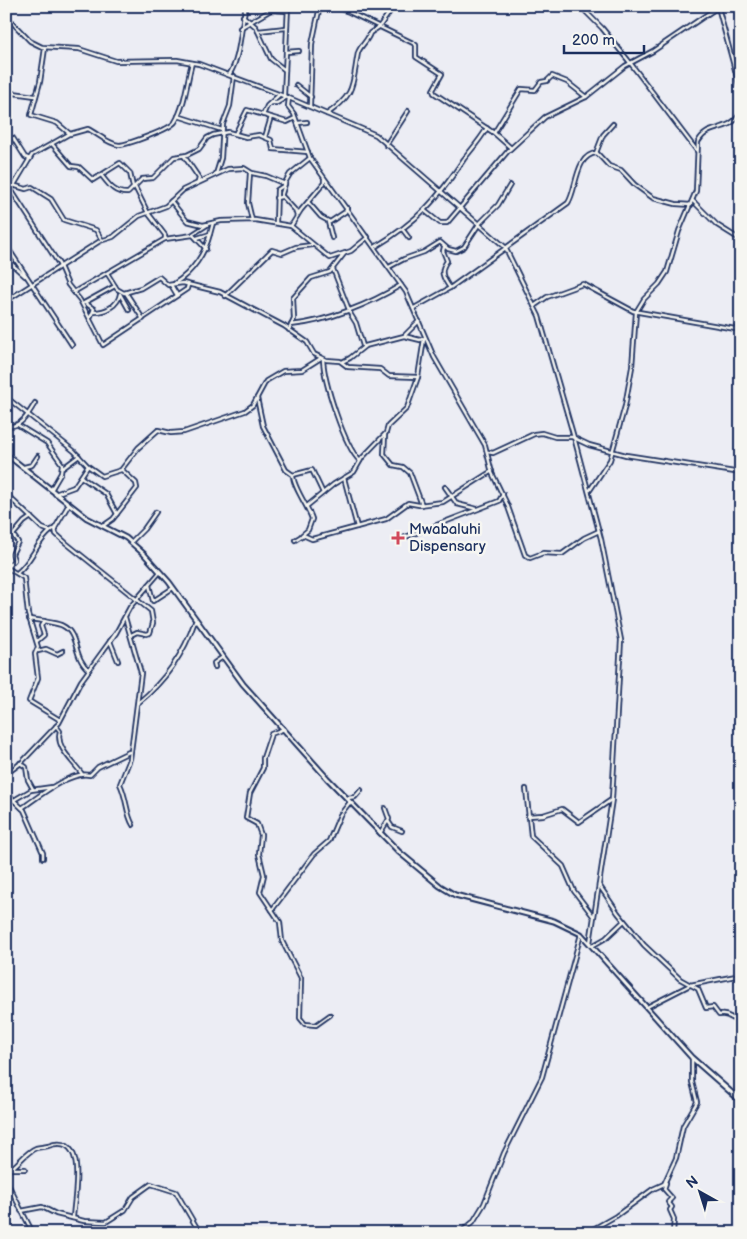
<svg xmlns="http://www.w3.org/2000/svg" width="747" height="1239" font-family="'Balsamiq Sans',sans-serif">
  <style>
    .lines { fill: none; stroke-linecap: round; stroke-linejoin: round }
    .street-casing { stroke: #1b2f5e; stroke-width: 6 }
    .secondary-casing { stroke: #1b2f5e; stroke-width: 7 }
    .street { stroke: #f6f6f2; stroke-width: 2.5 }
    .secondary { stroke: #f6f6f2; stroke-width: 3 }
    .poi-dot { fill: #d1495b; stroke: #f6f6f2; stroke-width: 2 }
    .labels { text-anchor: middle; stroke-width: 5; stroke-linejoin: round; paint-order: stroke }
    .poi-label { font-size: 15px; fill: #1b2f5e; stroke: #f6f6f2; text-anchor: start }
  </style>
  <rect width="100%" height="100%" fill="#ecedf4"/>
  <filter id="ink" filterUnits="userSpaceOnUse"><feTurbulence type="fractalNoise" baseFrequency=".02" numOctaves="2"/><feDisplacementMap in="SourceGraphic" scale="10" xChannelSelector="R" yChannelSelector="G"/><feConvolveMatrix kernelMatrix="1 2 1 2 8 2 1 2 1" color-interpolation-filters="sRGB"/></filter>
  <g filter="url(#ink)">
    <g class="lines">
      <defs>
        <g id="street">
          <path d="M332,6L349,12L413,43L416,45V57L442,74L433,90L434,93L494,133L511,148"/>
          <path d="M580,6L602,28L628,60L697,151"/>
          <path d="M718,7L741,92"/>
          <path d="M6,16L30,41L42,47L79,49L116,61L177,60L199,64L289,98L376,135L505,247L539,316L575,441L601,539L621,640L612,799L590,943"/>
          <path d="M243,16L256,27L271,59L285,70"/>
          <path d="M240,28L271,10L287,11"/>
          <path d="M258,31L286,28"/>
          <path d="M45,48L40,82L31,115L57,123L70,134L88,129C98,134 108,144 119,145C126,145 171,129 175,122C185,106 187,81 192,63"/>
          <path d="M286,52L299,51"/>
          <path d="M229,75C241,57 240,28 246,6"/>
          <path d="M296,85L311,97"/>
          <path d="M6,92L35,96"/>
          <path d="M284,96L288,6"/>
          <path d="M289,98L288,106L294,114L310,158L406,292L434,357L485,445L492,473L507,504L525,555L530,558L543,553L562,554L584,538L599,531"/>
          <path d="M272,103H277L287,97"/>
          <path d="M310,106L312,44L320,6"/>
          <path d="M327,114C356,94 352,85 358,53C360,46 367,42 370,33L379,27L394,6"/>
          <path d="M263,115L267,106L279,95"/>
          <path d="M178,116L222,130"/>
          <path d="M298,123L307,122"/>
          <path d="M494,133L521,89L535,90L541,82L547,81L552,76L567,82L586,97"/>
          <path d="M235,134L247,110L287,122L295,118"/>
          <path d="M265,137L271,117"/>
          <path d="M13,138L25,157L30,159"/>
          <path d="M52,144L71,166L79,167L93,180L120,163L130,173L133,187"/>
          <path d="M386,145L408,111"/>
          <path d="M596,153L603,135L613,124"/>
          <path d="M184,156L199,178L198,182"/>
          <path d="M250,173L248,203L252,220"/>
          <path d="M216,174L221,158L223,124L230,106L234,76"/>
          <path d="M102,176C109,185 115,194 128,193L142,179L153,178L174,157L187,155L199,149L207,138L213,135L228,132L246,137L259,135L271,140L273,149L308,152"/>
          <path d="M6,182L59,264L68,285L80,300L103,345L187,289L188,285"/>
          <path d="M9,184L26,189L32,187L51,199L64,220L96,230L102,240"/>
          <path d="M14,185L32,155L69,134"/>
          <path d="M282,196L295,210L297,216"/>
          <path d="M276,198L281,197L285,184"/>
          <path d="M171,201L187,221L203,225L221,221L255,220L291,226L330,258L351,251L368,237"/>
          <path d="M693,201L717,225L741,240"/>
          <path d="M308,202L321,217L330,222L345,212L347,208"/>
          <path d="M425,211L440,223H447L508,151L545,117L586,97L625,66L653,51L718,7"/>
          <path d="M328,222L332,238"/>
          <path d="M276,223L277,190L283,186L290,174L310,158"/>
          <path d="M291,226L301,210L324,183V179"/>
          <path d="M403,230L409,238"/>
          <path d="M193,234L207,225"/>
          <path d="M197,238L210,234L213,223"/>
          <path d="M165,239L193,235L206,249"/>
          <path d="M6,245L72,345"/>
          <path d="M375,247C418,221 437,200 464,159C472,149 480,140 487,128"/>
          <path d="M444,247L443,251L447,261C439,271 443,278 450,288"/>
          <path d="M6,259L25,276"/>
          <path d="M389,267L404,259L424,252L440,242L448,249L456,251L464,247L479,224L498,205L510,185"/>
          <path d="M333,269L351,315L356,323L363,346"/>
          <path d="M107,273L117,289L124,293L141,288L159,277L168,285L183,283L220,292L284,326L307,342L314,354L326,360L340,361L348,367L380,369L389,376L418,377"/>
          <path d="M175,283C193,272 205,253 210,234"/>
          <path d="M171,285L177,295"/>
          <path d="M74,292L165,239V235L148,213L135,187"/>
          <path d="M126,293L143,319"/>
          <path d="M120,294L129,310"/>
          <path d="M225,296L272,250L282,253L296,247L312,245"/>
          <path d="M6,301L100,241L113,237L139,216L166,206L183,190L228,169L244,168L252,173L266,176L285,184"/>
          <path d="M84,303L115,286"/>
          <path d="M85,303L94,309L90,318"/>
          <path d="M534,306L547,297L583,284L633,311L741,330"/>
          <path d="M414,308L450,288L568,203C577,190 575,154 597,153L609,166L621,170L635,185L653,198L676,204L691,205"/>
          <path d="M94,312C105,312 118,306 120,294"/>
          <path d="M291,325C326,322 372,303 401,285"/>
          <path d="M289,330L294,319L293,298L311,278L330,272L344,254"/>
          <path d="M405,335L419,321"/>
          <path d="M323,359C324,382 344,446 360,461"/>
          <path d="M342,362L350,358L365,346L404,336L420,340L425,338"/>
          <path d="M6,397L74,451L88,466L74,487L55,494"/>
          <path d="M257,398L263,426L286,470L293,475L312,470L323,493"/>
          <path d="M18,425L47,443L62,464L61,473L51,490"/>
          <path d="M6,429L10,426C22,426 29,413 35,403"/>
          <path d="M385,435L384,454L393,465L403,467L410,473L422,505"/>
          <path d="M488,452L493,453L534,434L542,433L555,437H572L589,445L626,455L741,473"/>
          <path d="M88,466L102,476L121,470L138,448L158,430L171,433L184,432L245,411L253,405L266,381L283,371L302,370L321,358"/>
          <path d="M24,467L32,465L38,456"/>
          <path d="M63,468L79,456"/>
          <path d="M293,475C293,487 308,506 312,519L308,530L302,535"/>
          <path d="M81,477L106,494L117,514"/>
          <path d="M344,478L357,527"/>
          <path d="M445,487L457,504L477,509"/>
          <path d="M590,490L610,460L625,406L632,367L636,312L644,299L659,284L667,272L679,231L696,191L698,142C708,123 727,134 741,113"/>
          <path d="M6,494L42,528L50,531L55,528L69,504"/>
          <path d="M307,506L334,484L354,472L362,458L386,433L388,426L407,408L418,377L424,339"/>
          <path d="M103,526L113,519L137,488L136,483L122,470"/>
          <path d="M55,528L56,534L66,543L151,611L153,623L150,633L147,634L137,632L131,635"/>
          <path d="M6,532L13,535L18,542L12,554L14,560L7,567"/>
          <path d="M13,535L24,522L31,517"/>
          <path d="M403,538L499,501L503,494"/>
          <path d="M295,540L303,535L312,539L386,519L408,503L419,505L443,502L492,471"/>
          <path d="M131,542L144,529L156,512"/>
          <path d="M6,567L24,578L28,614L38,647L35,654L38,678L29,701L60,720"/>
          <path d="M17,573C33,560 36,542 52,530"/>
          <path d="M149,585L153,601L173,588"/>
          <path d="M125,617L141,673L130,759L120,784C127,798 126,814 133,825"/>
          <path d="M29,619L44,621L41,626L44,635L37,641"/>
          <path d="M44,621C50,623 58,623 63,626C79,634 73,658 89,670"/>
          <path d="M110,641L118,661"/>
          <path d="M38,651L46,649L57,654L63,651"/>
          <path d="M215,667L214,663L223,657"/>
          <path d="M138,703C165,681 184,654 195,621"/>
          <path d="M56,726L60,731C55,747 73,761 82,774"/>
          <path d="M284,729L271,734L263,758V768L250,793L246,818L257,824L261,835L259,854L264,875L260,892L280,922L282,941L301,978L300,1018L305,1024L316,1025L330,1015"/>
          <path d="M20,763L26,767L28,780L33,789"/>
          <path d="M6,774L21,763L59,723L81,681L116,633L130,607L160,572"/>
          <path d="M526,789L531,836L563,866L574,891L593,916"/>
          <path d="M6,793L24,810L43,853V858"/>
          <path d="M347,798L355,797L361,790"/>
          <path d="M14,800L31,790L52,787"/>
          <path d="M22,808C38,797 71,770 90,775L98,767L129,752"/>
          <path d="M528,816L543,815L562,809L579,822L611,800"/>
          <path d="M388,821L392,827L402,831"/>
          <path d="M380,833L389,819L385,808"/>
          <path d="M599,885L618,913L644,945L680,979L698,989L706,1008L713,1007L719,1015C728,1013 735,1019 741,1027"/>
          <path d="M272,910L314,854L329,841L340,815L350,802"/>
          <path d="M592,946L606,938L624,921"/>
          <path d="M647,1007L690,985L741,975"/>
          <path d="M11,1169H25"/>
          <path d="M6,1172C18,1166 24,1153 36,1148C40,1147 44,1147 48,1146C89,1131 74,1196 73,1218"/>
          <path d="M6,1180L33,1233"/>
          <path d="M666,1183L664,1189L672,1198L668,1202L672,1207L670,1210L674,1219L673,1233"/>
          <path d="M21,1211L42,1207L56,1214L84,1221L106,1222L125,1210L133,1197L151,1184L176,1192L200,1233"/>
          <path d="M460,1233L473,1222L484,1204L504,1153L542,1077L581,934"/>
          <path d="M586,1233L616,1216L653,1189L664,1184L676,1158L683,1126L697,1102L692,1082V1058"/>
        </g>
        <path id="secondary" d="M6,454L87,518L126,538L144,554L169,582L243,684L327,778L399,852L440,886L455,895L554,921L581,934L692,1058L741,1101"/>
      </defs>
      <use href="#street" class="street-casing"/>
      <use href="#secondary" class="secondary-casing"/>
      <use href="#street" class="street"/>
      <use href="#secondary" class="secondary"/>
    </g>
  </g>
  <path class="poi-dot" d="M395.5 530.5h5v5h5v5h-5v5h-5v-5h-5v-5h5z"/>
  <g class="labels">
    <g class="poi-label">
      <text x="409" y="534">Mwabaluhi<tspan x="409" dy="17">Dispensary</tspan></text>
    </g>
  </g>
  <rect width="747" height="1239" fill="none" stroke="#f6f6f2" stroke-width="25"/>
  <rect x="12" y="12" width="722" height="1214" fill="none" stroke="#1b2f5e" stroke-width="2" filter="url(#ink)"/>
  <g transform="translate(700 1192) rotate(321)" stroke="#f6f6f2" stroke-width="4" paint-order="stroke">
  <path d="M0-4L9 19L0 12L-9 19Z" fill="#1b2f5e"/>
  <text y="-8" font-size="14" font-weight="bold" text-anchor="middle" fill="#1b2f5e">N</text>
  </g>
  <path d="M564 45v8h80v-8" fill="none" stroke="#1b2f5e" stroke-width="2.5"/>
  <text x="572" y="45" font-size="15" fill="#1b2f5e" stroke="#f6f6f2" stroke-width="4" paint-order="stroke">200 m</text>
</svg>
